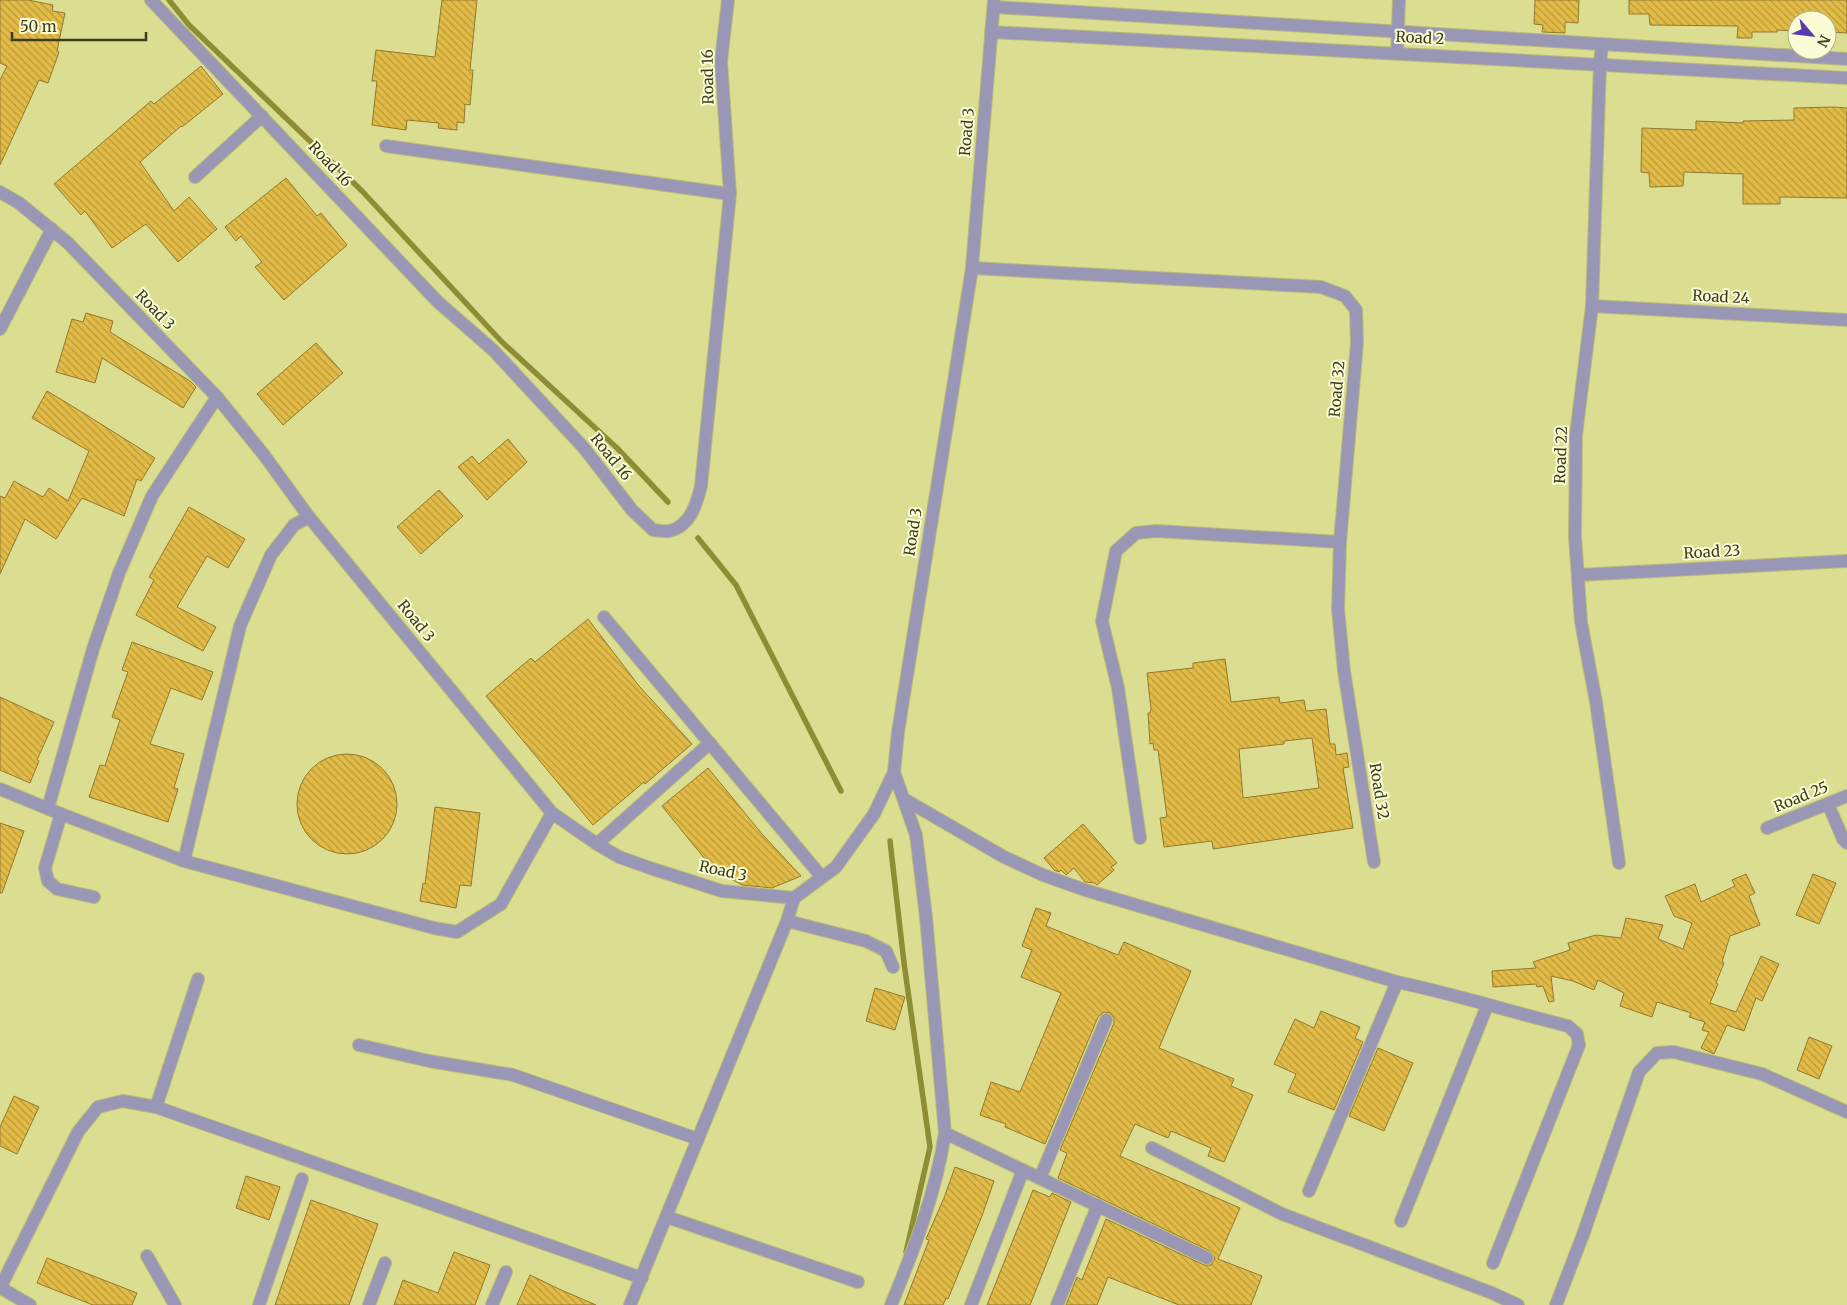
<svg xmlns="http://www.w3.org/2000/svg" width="1847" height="1305" font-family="Merriweather,serif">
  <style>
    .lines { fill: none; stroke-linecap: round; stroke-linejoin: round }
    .stream { stroke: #8c8d35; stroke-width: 5.5 }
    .building { fill: url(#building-back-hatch); stroke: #92782d; fill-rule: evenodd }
    .minor-casing { stroke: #b8bb77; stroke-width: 14 }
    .minor { stroke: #9a97b6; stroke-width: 12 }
    .labels { text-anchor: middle; stroke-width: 4; stroke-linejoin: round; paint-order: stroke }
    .street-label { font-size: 15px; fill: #3c3d1d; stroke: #fafcd6 }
  </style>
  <defs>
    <pattern id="building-back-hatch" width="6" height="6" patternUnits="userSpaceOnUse" patternTransform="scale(1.25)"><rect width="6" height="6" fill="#e3bc48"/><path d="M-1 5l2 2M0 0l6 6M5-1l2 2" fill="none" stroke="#b99a3b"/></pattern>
  </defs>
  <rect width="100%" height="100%" fill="#dbde91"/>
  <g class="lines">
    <g class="stream">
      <path d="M169,0L189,25L362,191L502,342L617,448L668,502"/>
      <path d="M698,538L736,585L841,791"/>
      <path d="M890,841L904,963L930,1147L906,1252"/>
    </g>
  </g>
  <g class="building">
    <path d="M0,0H28L53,5L52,11L65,13L57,51L59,52L48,83L39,80L0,165V80L7,66L0,63Z"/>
    <path d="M442,0H477L470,70H473L470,105L465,104L464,123L457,122V130L438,128L439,123L407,120L406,130L372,125L377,81H372L376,50L435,57Z"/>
    <path d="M1535,0H1579L1578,23L1565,22V33L1542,32L1543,25L1534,24Z"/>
    <path d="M1629,0H1847V33L1827,32V20H1797V31L1777,30V32H1752V38H1737L1738,26L1650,25L1649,14H1629Z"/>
    <path d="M201,66L223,94L182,127L181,126L140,162L174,211L189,197L217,229L178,262L146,224L112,248L85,211L81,215L54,184L151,101L154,104Z"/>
    <path d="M1834,107L1847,108V198L1780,197V204H1743V174L1684,172L1683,186L1650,187L1649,173L1641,172L1642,128L1696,130V121L1743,123V121L1794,120V108Z"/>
    <path d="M286,178L317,216L321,213L347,245L284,300L255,267L262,262L241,236L236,241L225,227Z"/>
    <path d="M86,313L113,321L110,332L190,381L196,387L183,408L102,358L95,383L56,372L72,319L83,322Z"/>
    <path d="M316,343L343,373L283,425L257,394Z"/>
    <path d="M47,391L85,414L155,458L141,481L137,479L124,516L82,498L56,539L25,519L0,574V496L5,498L14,481L43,497L49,488L68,501L89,451L32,418Z"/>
    <path d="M508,439L527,462L487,500L458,467L472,456L479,464Z"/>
    <path d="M439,490L463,516L421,554L397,527Z"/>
    <path d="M189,507L245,539L228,568L207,556L177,607L216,627L203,651L136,615L154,580L149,577Z"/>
    <path d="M588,619L639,686L692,744L645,784L644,782L593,825L486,696L531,658L535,662Z"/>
    <path d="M132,642L213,672L202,700L171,688L150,744L184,754L174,788L178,789L168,822L89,797L100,765L105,766L120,720L112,717L128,672L122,670Z"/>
    <path d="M1225,659L1231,702L1279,697L1280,703L1304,700L1306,711L1326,709L1330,744H1335L1336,755L1347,753L1349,767L1343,768L1353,828L1213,849L1212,841L1164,847L1160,818L1167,817L1158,750H1154L1153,743L1150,744L1148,713H1150L1151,709L1147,673L1193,668V663ZM1312,738L1319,788L1243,798L1239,749L1284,744V741Z"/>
    <path d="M0,697L54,722L37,760L39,761L30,783L0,770Z"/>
    <circle cx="347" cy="804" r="50"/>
    <path d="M708,768L762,834L801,876L772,888L742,885L713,869L662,806Z"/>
    <path d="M435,807L480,813L471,886L460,885L456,908L420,901L423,883L425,884Z"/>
    <path d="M0,823L24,831L2,893H0Z"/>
    <path d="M1083,824L1117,863L1111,867L1114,870L1097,885L1095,883L1085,882L1074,868L1066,875L1061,870L1059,872L1054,870L1044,858Z"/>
    <path d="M1746,874L1755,893L1749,896L1760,925L1730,936L1722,962L1724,963L1716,983L1718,984L1710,1003L1736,1012L1761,956L1779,964L1762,1001L1756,998L1744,1031L1727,1025L1714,1054L1701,1048L1709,1032L1702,1030L1705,1022L1689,1017L1691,1013L1657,1002L1652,1017L1620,1006L1624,993L1598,980L1594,990L1573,981L1551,976L1554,1001L1549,1002L1543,986L1537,987L1536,984L1493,987L1492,971L1536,968L1533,962L1570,950L1568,943L1596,935L1621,938L1626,918L1663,925L1658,939L1683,949L1692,923L1674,916L1665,896L1695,884L1701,902L1735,886L1732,880Z"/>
    <path d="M1813,874L1836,883L1819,924L1796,915Z"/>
    <path d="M1036,908L1051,913L1046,926L1118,955L1124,942L1191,971L1159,1048L1234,1079L1231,1086L1253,1095L1224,1162L1208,1156L1211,1148L1171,1131L1168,1138L1135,1124L1120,1156L1240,1208L1218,1259L1262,1276L1251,1305H1179L1108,1277L1097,1305H1066L1077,1277L1082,1280L1106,1219L1204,1265H1211L1215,1258L1210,1251L1058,1178L1067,1153L1060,1150L1114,1023V1018L1110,1013L1104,1012L1098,1017L1045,1144L1005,1127L1006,1124L980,1115L991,1082L1020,1092L1061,993L1021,977L1032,950L1022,946Z"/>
    <path d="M875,988L905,997L895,1030L866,1021Z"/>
    <path d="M1321,1011L1360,1027L1355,1038L1363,1042L1334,1110L1288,1092L1296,1074L1274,1064L1295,1019L1314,1028Z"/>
    <path d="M1809,1037L1832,1046L1819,1079L1797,1070Z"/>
    <path d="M1378,1048L1413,1063L1384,1131L1349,1116Z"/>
    <path d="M14,1096L39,1107L17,1154L0,1146V1127Z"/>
    <path d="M955,1167L994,1181L982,1216L948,1299L946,1298L943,1305H904L929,1240L926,1239L944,1198Z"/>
    <path d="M246,1176L280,1187L269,1220L236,1208Z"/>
    <path d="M1033,1190L1050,1197L1052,1193L1071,1202L1030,1305H987Z"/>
    <path d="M311,1200L378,1224L349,1305H275Z"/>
    <path d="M454,1252L490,1265L475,1305H394L403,1280L438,1293Z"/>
    <path d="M47,1258L137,1293L132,1305H93L37,1283Z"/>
    <path d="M530,1275L559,1289L596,1305H517Z"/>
  </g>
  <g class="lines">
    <defs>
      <g id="minor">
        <path d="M151,0L438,302L493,350L584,448L632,510L653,530C658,530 664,532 669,531C690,527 697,503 701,486L730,194L721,61L728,0"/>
        <path d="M994,7L1847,59"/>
        <path d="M991,32L1847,78"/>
        <path d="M1602,45L1600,64L1592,306L1576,435L1575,536L1581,622L1596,702L1619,863"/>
        <path d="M1397,53L1399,0"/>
        <path d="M386,146L730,194"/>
        <path d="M195,177L262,116"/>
        <path d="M0,192L19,203L68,243L217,397L264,455L309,517L552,813L597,844L619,857L653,869L722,891L794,898L836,867L874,814L894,772L898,732L972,268L994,0"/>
        <path d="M972,268L1321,287L1345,296L1356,310L1357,343L1340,542L1338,609L1344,671L1374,862"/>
        <path d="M1592,306L1847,320"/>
        <path d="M0,329L52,229"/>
        <path d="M1578,575L1847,561"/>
        <path d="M604,617L821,876"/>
        <path d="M0,789L61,814L184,861L434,928L457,932L501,904L552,813"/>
        <path d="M904,799L1004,857L1043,875L1085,890L1397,982C1455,994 1511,1012 1568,1026L1577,1034L1579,1045L1493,1263"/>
        <path d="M1828,804L1843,839L1847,843"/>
        <path d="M48,808L93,649L119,573L152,496L217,397"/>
        <path d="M61,814L45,868L48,881L57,889L94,897"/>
        <path d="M1767,828L1847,796"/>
        <path d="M1140,838L1118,688L1102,621L1116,551L1136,533L1156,531L1340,542"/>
        <path d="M597,844L710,743"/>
        <path d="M184,861L240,626L271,555L294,525L309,517"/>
        <path d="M787,921L866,941L886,951L893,967"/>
        <path d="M359,1045L429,1061L513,1075L698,1139"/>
        <path d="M156,1107L198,979"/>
        <path d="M945,1133L1207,1258"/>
        <path d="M1152,1148L1282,1214L1492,1293L1518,1305"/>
        <path d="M1040,1178L1106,1020"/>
        <path d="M1309,1191L1397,982"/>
        <path d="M667,1217L858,1282"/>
        <path d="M1401,1221L1487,1006"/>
        <path d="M147,1256L175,1305"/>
        <path d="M0,1288L78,1132L98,1107L123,1101L156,1107L642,1278"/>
        <path d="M1,1288L30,1305"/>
        <path d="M259,1305L302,1179"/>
        <path d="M369,1305L385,1263"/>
        <path d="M492,1305L506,1272"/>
        <path d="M630,1305L787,921L794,898"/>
        <path d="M891,1305C914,1249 936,1193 945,1133L926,917L916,835L894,772"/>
        <path d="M971,1305L1023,1170"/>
        <path d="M1057,1305L1098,1205"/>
        <path d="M1556,1305L1584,1232L1639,1072L1657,1053L1674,1052L1762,1074L1847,1112"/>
      </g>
    </defs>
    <use href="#minor" class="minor-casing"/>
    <use href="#minor" class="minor"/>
  </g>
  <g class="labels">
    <g class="street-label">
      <text transform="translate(1420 38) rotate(3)" y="5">Road 2</text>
      <text transform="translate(708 77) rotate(-91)" y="5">Road 16</text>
      <text transform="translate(967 132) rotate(-85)" y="5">Road 3</text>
      <text transform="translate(330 164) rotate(47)" y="5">Road 16</text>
      <text transform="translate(1721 297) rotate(3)" y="5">Road 24</text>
      <text transform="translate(155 310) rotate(46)" y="5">Road 3</text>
      <text transform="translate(1337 389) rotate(-85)" y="5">Road 32</text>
      <text transform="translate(1561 455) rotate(-88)" y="5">Road 22</text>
      <text transform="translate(611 457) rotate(51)" y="5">Road 16</text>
      <text transform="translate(913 532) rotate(-81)" y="5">Road 3</text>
      <text transform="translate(1712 552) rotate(-3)" y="5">Road 23</text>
      <text transform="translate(416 621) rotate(51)" y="5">Road 3</text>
      <text transform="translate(1379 791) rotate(81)" y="5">Road 32</text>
      <text transform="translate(1801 797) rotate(-22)" y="5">Road 25</text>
      <text transform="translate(723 871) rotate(12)" y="5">Road 3</text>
    </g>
  </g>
  <g transform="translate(1812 35) rotate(118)"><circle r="24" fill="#fafcd6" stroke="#aeb08c"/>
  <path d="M0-4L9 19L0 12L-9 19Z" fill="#5a3ab2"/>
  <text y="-8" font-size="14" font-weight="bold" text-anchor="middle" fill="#3c3d1d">N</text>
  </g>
  <path d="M12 32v8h134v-8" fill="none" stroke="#3c3d1d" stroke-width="2.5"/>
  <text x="20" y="32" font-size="15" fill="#3c3d1d" stroke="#fafcd6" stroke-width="4" paint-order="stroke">50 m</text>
</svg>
